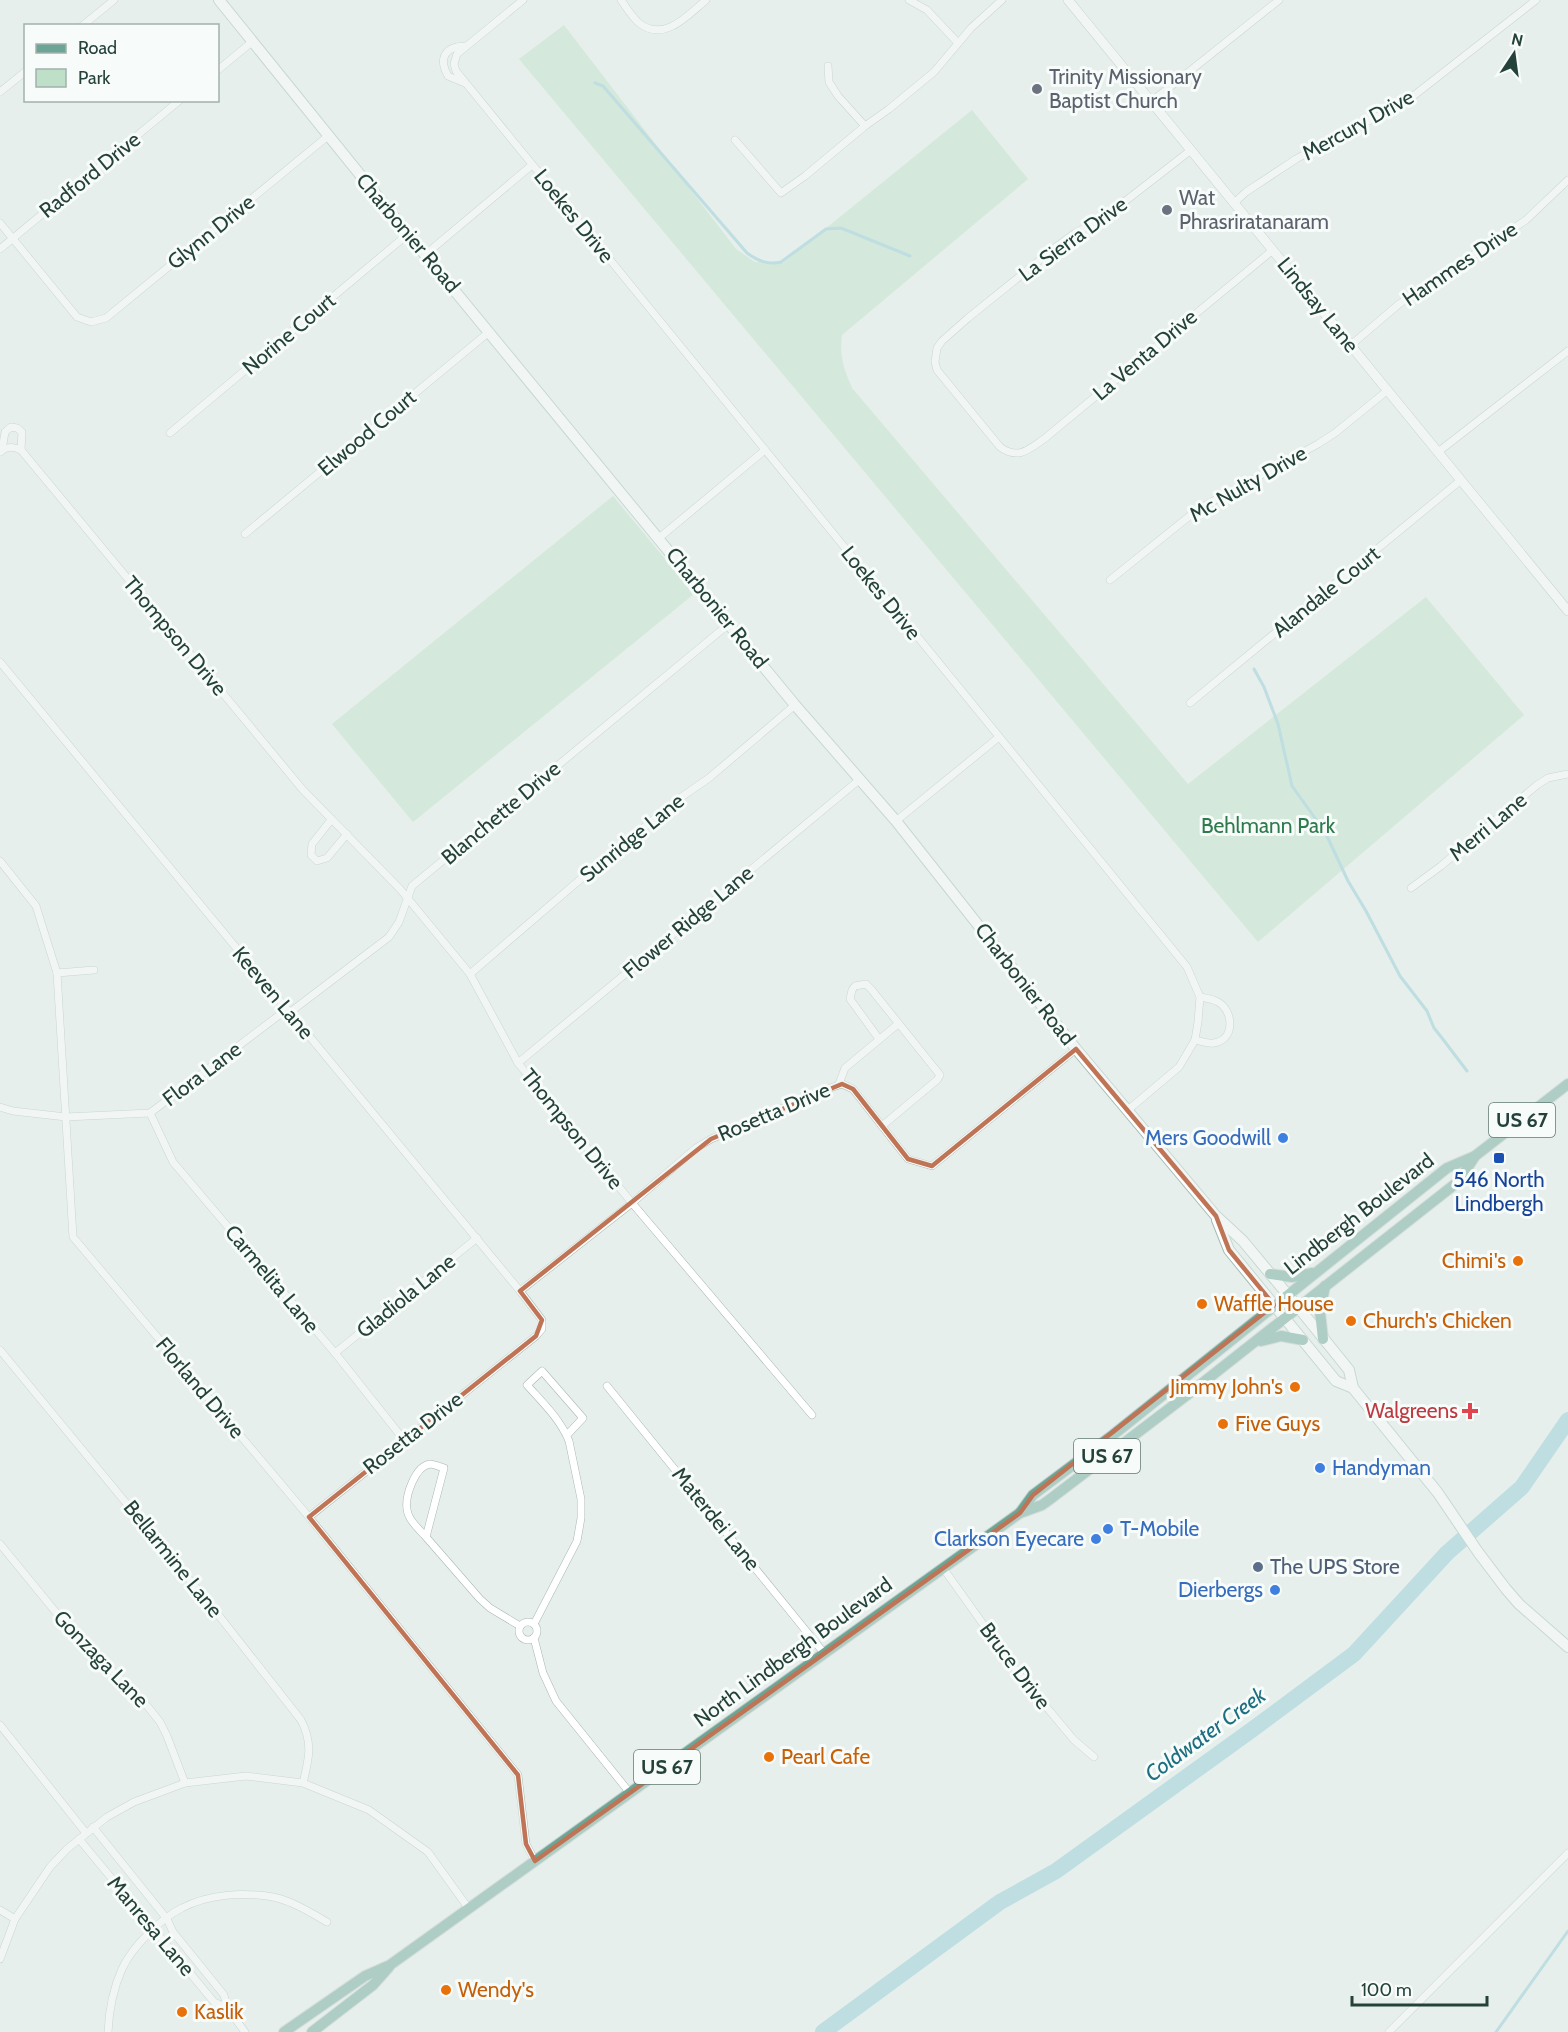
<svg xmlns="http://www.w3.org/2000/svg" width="1568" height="2032" font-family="Cabin,sans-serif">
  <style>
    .green { fill: #bfe0c8 }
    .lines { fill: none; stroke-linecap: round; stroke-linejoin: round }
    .stream { stroke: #8ec9d4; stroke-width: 3 }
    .river { stroke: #8ec9d4; stroke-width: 16 }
    .minor-casing { stroke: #a8b8b2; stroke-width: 8 }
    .tertiary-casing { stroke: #a8b8b2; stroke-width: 10 }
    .secondary-casing { stroke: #a4bbb3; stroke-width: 12 }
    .primary-casing { stroke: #c2cac8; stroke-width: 12 }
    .minor { stroke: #fff; stroke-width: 7 }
    .tertiary { stroke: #fff; stroke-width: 9 }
    .secondary { stroke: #fff; stroke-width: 10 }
    .primary { stroke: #6aa596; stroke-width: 10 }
    .marked { fill: none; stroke: #c07456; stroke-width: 4.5; stroke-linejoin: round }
    .worship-dot { fill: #6b7280; stroke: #f7fbf9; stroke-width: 2 }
    .shop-dot { fill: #3f7fe0; stroke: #f7fbf9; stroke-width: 2 }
    .transit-dot { fill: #1a4fb4; stroke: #f7fbf9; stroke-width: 2 }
    .food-dot { fill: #e8710a; stroke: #f7fbf9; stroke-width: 2 }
    .health-dot { fill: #e0444e; stroke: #f7fbf9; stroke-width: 2 }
    .service-dot { fill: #5c6f8a; stroke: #f7fbf9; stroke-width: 2 }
    .labels { text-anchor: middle; stroke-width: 6; stroke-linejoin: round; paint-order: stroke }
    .shield { fill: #f7fbf9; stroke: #637a73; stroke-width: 1.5 }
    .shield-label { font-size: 20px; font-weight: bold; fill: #24423a }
    .worship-label { font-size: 21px; fill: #5b616d; stroke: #f7fbf9; text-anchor: start }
    .street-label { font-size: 21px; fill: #24423a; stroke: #f7fbf9 }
    .park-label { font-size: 21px; fill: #2d7a4b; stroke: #f7fbf9 }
    .shop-label { font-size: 21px; fill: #366cbe; stroke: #f7fbf9; text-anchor: end }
    .transit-label { font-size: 21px; fill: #164399; stroke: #f7fbf9 }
    .food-label { font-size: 21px; fill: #c56008; stroke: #f7fbf9; text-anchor: start }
    .health-label { font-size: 21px; fill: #be3a42; stroke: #f7fbf9; text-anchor: end }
    .service-label { font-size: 21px; fill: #4e5e75; stroke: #f7fbf9; text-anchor: start }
    .water-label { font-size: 22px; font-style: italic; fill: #1c6f80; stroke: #f7fbf9 }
  </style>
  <rect width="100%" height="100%" fill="#e6efeb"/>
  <g class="green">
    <path d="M564,25L736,249L755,262L783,263L972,110L1028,179L842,335C839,356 844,369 852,388L1188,784L1426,597L1524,715L1258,942L519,59Z"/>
    <path d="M613,496L694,594L413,822L332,724Z"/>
  </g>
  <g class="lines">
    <g class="stream">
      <path d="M595,83L603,86L747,253C758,261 768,265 781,262L826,229L841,228L910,256"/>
      <path d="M1254,669L1264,687L1278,724L1292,786L1325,832L1348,881L1366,911L1400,976L1427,1011L1434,1028L1442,1038L1467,1071"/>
      <path d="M1496,2032L1568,1931"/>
    </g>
    <path class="river" d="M823,2032L1000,1902L1056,1871L1253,1729L1354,1654L1447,1553L1522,1487L1568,1420"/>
    <defs>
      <g id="minor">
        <path d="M523,0L457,54L454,64L456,71L1187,967L1200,997L1198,1022L1195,1040L1179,1067L1128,1110"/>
        <path d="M621,0C626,7 632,17 639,23C664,43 688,15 706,0"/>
        <path d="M909,0L927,10L958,43"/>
        <path d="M82,26L114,0"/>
        <path d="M828,66L829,82L838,96L865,126"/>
        <path d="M218,70L253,41"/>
        <path d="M465,83L448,76C438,58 445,46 466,46"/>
        <path d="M0,92L26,71"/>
        <path d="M1151,102L1279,0"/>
        <path d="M735,140L781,193L805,176L865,126L889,109L934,72L971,28L1002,0"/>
        <path d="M1191,150L1101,220L1075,233L1056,247L968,318L942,341L937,348L935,362L937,370L1000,447C1018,460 1028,450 1044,439L1273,250"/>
        <path d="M1234,203L1246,192L1296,159L1350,130L1389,111L1412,97L1536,0"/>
        <path d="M0,223L77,317L91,322L106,318L328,136"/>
        <path d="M0,249L180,100"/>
        <path d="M426,254L532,165"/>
        <path d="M1351,345L1399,304L1526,220L1568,180"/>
        <path d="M170,433L408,234"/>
        <path d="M2,450L5,432L11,427L17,428L22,432L21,450"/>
        <path d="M0,452C7,446 13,446 21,450L303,790L400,889L470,974L518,1063L632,1203L812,1415"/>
        <path d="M1438,452L1568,351"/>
        <path d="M245,534L489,332"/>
        <path d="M659,538L765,450"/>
        <path d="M1110,580L1197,510L1318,444L1335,433L1388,390"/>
        <path d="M0,662L520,1291L542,1320V1329L536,1336L309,1517"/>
        <path d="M1190,703L1461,480"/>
        <path d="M331,820L312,844L311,855L317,861L327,858L347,834"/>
        <path d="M896,821L999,737"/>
        <path d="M0,861L36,906L57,973L73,1237L309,1517L518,1775L526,1844L535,1861"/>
        <path d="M1411,888L1441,866L1537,785L1548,778L1568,774"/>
        <path d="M57,973L94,970"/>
        <path d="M470,974L583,877L680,798L709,778L795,705"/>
        <path d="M879,1039L850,999L852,990L855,986L866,984L871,989L940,1075L937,1080L882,1126"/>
        <path d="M1195,1040C1201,1041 1208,1044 1214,1043C1235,1040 1234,1011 1218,1002C1213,999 1206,998 1200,997"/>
        <path d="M518,1063L859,780"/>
        <path d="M839,1084L845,1068L898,1024"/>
        <path d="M0,1107L13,1111L66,1117L150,1113L282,1013H289L389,937L399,922L412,886L730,623"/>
        <path d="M150,1113L173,1162L335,1353L404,1440"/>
        <path d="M520,1291L632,1203L696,1148L711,1139L827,1089L842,1084L853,1089L908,1159L932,1166L1076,1049"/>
        <path d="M0,1350L216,1612L301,1720C313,1743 309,1759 303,1783"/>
        <path d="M335,1353L477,1238"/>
        <path d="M607,1386L824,1653"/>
        <path d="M426,1537C419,1529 408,1520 407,1509C405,1496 415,1466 430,1464C434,1464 440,1467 444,1468L426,1537L480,1599L490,1608L520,1626"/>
        <path d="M0,1544L63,1621L148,1707L160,1722L167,1736L185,1783"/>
        <path d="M943,1568L1018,1673L1074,1740L1094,1757"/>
        <circle cx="528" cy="1631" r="9"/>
        <path d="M534,1624L577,1541L581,1518V1499L569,1441C560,1419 543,1403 527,1385L542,1371L583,1418L567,1435"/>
        <path d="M534,1638L543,1673L556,1701L630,1793"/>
        <path d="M0,1725L86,1833"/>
        <path d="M93,1827L167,1919L173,1932L224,1995L227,2008L245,2032"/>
        <path d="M79,1839L214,2002L227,2008"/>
        <path d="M0,1910L15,1919"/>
        <path d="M0,1959L15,1919L50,1867L67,1849L107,1817L134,1802L185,1783L246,1776L303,1783L369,1810L428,1852L469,1909"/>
        <path d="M108,2032C109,2011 113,1989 122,1969C132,1947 161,1918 182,1908C209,1894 243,1892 273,1897C292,1901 310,1912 327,1922"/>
        <path d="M1389,2032L1568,1853"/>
      </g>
      <path id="tertiary" d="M1068,0L1568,611"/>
      <g id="secondary">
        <path d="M219,0L408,234L795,705L896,821L1076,1049L1216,1216L1243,1241L1307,1318L1349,1370L1353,1388"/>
        <path d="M1217,1220L1229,1250L1336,1381L1353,1388L1438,1493L1478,1552L1506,1589L1519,1604L1568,1647"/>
      </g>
      <g id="primary">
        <path d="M1270,1274L1292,1277L1312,1273"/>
        <path d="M1323,1339L1320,1312L1325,1286"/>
        <path d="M1261,1341L1281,1336L1303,1340"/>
        <path d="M1020,1513L1033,1495L1113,1435L1447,1168L1475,1156L1568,1084"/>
        <path d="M284,2032L365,1976L390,1965L1020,1513L1042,1505L1049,1500L1191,1392L1459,1181L1475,1156"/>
        <path d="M312,2032L373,1985L389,1967"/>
      </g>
    </defs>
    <use href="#minor" class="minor-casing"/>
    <use href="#tertiary" class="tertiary-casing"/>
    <use href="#secondary" class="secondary-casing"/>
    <use href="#primary" class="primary-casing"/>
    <use href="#minor" class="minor"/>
    <use href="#tertiary" class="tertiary"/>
    <use href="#secondary" class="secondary"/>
    <use href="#primary" class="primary"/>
  </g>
  <path d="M0 0H1568V2032H0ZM1076,1049L1216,1216L1229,1250L1274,1305L1033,1495L1020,1513L535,1861L526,1844L518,1775L309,1517L536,1336L542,1320L520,1291L711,1139L842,1084L853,1089L908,1159L932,1166Z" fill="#e6efeb" fill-opacity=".55" fill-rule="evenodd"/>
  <path class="marked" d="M1076,1049L1216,1216L1229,1250L1274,1305L1033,1495L1020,1513L535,1861L526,1844L518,1775L309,1517L536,1336L542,1320L520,1291L711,1139L842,1084L853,1089L908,1159L932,1166Z"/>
  <g class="worship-dot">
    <circle cx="1037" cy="89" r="6"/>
    <circle cx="1167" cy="210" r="6"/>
  </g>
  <g class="shop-dot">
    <circle cx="1283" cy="1138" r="6"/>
    <circle cx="1320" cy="1468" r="6"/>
    <circle cx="1108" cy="1529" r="6"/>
    <circle cx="1096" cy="1539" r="6"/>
    <circle cx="1275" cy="1590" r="6"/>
  </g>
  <rect class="transit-dot" x="1493" y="1152" width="12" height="12" rx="3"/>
  <g class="food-dot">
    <circle cx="1518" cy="1261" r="6"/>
    <circle cx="1202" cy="1304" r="6"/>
    <circle cx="1351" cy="1321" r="6"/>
    <circle cx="1295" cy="1387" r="6"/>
    <circle cx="1223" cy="1424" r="6"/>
    <circle cx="769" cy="1757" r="6"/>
    <circle cx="446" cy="1990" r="6"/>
    <circle cx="182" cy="2012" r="6"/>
  </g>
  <path class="health-dot" d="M1467 1402h6v6h6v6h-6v6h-6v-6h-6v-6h6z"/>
  <circle class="service-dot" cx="1258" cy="1567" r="6"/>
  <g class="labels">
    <g class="shield">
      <rect x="1489" y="1103" width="66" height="34" rx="4.5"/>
      <rect x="1074" y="1439" width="66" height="34" rx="4.5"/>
      <rect x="634" y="1750" width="66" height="34" rx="4.5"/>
    </g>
    <g class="shield-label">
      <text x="1522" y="1127">US 67</text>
      <text x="1107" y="1463">US 67</text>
      <text x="667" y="1774">US 67</text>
    </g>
    <g class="worship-label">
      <text x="1049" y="84">Trinity Missionary<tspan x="1049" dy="24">Baptist Church</tspan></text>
      <text x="1179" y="205">Wat<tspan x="1179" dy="24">Phrasriratanaram</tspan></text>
    </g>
    <g class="street-label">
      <text transform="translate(1358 125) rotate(-29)" y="7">Mercury Drive</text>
      <text transform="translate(90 175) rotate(-39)" y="7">Radford Drive</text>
      <text transform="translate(574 216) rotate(51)" y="7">Loekes Drive</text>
      <text transform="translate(211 232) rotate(-39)" y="7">Glynn Drive</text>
      <text transform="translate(408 233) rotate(50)" y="7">Charbonier Road</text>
      <text transform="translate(1073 239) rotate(-36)" y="7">La Sierra Drive</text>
      <text transform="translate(1460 264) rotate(-34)" y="7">Hammes Drive</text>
      <text transform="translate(1318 305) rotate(51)" y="7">Lindsay Lane</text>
      <text transform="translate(289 334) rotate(-40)" y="7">Norine Court</text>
      <text transform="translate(1145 355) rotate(-40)" y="7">La Venta Drive</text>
      <text transform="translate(367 433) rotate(-40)" y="7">Elwood Court</text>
      <text transform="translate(1248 484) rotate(-30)" y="7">Mc Nulty Drive</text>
      <text transform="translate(1326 592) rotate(-39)" y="7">Alandale Court</text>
      <text transform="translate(881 593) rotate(51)" y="7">Loekes Drive</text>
      <text transform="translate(717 608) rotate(51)" y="7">Charbonier Road</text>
      <text transform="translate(175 636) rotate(50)" y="7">Thompson Drive</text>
      <text transform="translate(501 813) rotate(-40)" y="7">Blanchette Drive</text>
      <text transform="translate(1488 827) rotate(-40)" y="7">Merri Lane</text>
      <text transform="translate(632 838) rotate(-39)" y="7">Sunridge Lane</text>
      <text transform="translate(688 922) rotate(-40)" y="7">Flower Ridge Lane</text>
      <text transform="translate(1025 984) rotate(52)" y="7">Charbonier Road</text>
      <text transform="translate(273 993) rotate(50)" y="7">Keeven Lane</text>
      <text transform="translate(202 1074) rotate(-37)" y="7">Flora Lane</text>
      <text transform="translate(774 1112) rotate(-23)" y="7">Rosetta Drive</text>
      <text transform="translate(572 1129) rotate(51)" y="7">Thompson Drive</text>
      <text transform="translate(1359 1214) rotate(-38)" y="7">Lindbergh Boulevard</text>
      <text transform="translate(272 1279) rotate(50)" y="7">Carmelita Lane</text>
      <text transform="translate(406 1296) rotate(-39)" y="7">Gladiola Lane</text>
      <text transform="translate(200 1388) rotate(50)" y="7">Florland Drive</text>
      <text transform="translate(413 1433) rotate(-38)" y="7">Rosetta Drive</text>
      <text transform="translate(716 1519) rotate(51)" y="7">Materdei Lane</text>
      <text transform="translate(173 1559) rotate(51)" y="7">Bellarmine Lane</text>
      <text transform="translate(793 1652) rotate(-36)" y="7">North Lindbergh Boulevard</text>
      <text transform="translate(101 1659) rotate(46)" y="7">Gonzaga Lane</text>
      <text transform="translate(1015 1666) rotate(53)" y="7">Bruce Drive</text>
      <text transform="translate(151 1926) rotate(50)" y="7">Manresa Lane</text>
    </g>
    <g class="park-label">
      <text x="1268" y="833">Behlmann Park</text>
    </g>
    <g class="shop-label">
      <text x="1271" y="1145">Mers Goodwill</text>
      <text x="1332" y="1475" text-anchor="start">Handyman</text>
      <text x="1120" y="1536" text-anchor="start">T-Mobile</text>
      <text x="1084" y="1546">Clarkson Eyecare</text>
      <text x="1263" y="1597">Dierbergs</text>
    </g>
    <g class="transit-label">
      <text x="1499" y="1187">546 North<tspan x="1499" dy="24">Lindbergh</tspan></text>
    </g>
    <g class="food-label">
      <text x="1506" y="1268" text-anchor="end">Chimi's</text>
      <text x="1214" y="1311">Waffle House</text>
      <text x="1363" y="1328">Church's Chicken</text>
      <text x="1283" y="1394" text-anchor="end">Jimmy John's</text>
      <text x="1235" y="1431">Five Guys</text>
      <text x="781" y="1764">Pearl Cafe</text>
      <text x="458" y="1997">Wendy's</text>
      <text x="194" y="2019">Kaslik</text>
    </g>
    <g class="health-label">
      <text x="1458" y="1418">Walgreens</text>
    </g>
    <g class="service-label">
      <text x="1270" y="1574">The UPS Store</text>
    </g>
    <g class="water-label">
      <text transform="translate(1205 1734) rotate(-36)" y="8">Coldwater Creek</text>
    </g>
  </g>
  <rect x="24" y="24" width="195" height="78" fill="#f7fbf9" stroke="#a3b1ad" stroke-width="1.5"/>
  <rect x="36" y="44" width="30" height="9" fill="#6aa596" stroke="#a3b1ad" stroke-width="1.5"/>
  <text x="78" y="54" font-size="18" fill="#24423a">Road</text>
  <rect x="36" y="69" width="30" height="18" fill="#bfe0c8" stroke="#a3b1ad" stroke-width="1.5"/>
  <text x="78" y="84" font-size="18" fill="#24423a">Park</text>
  <g transform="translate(1514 54) rotate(13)" stroke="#f7fbf9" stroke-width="4.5" paint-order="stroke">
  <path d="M0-4.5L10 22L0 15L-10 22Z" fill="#24423a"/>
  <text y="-9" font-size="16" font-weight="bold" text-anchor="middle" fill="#24423a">N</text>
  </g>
  <path d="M1352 1996v9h135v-9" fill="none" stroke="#24423a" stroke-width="3"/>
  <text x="1361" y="1996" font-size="18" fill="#24423a" stroke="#f7fbf9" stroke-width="4.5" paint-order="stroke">100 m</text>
</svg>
